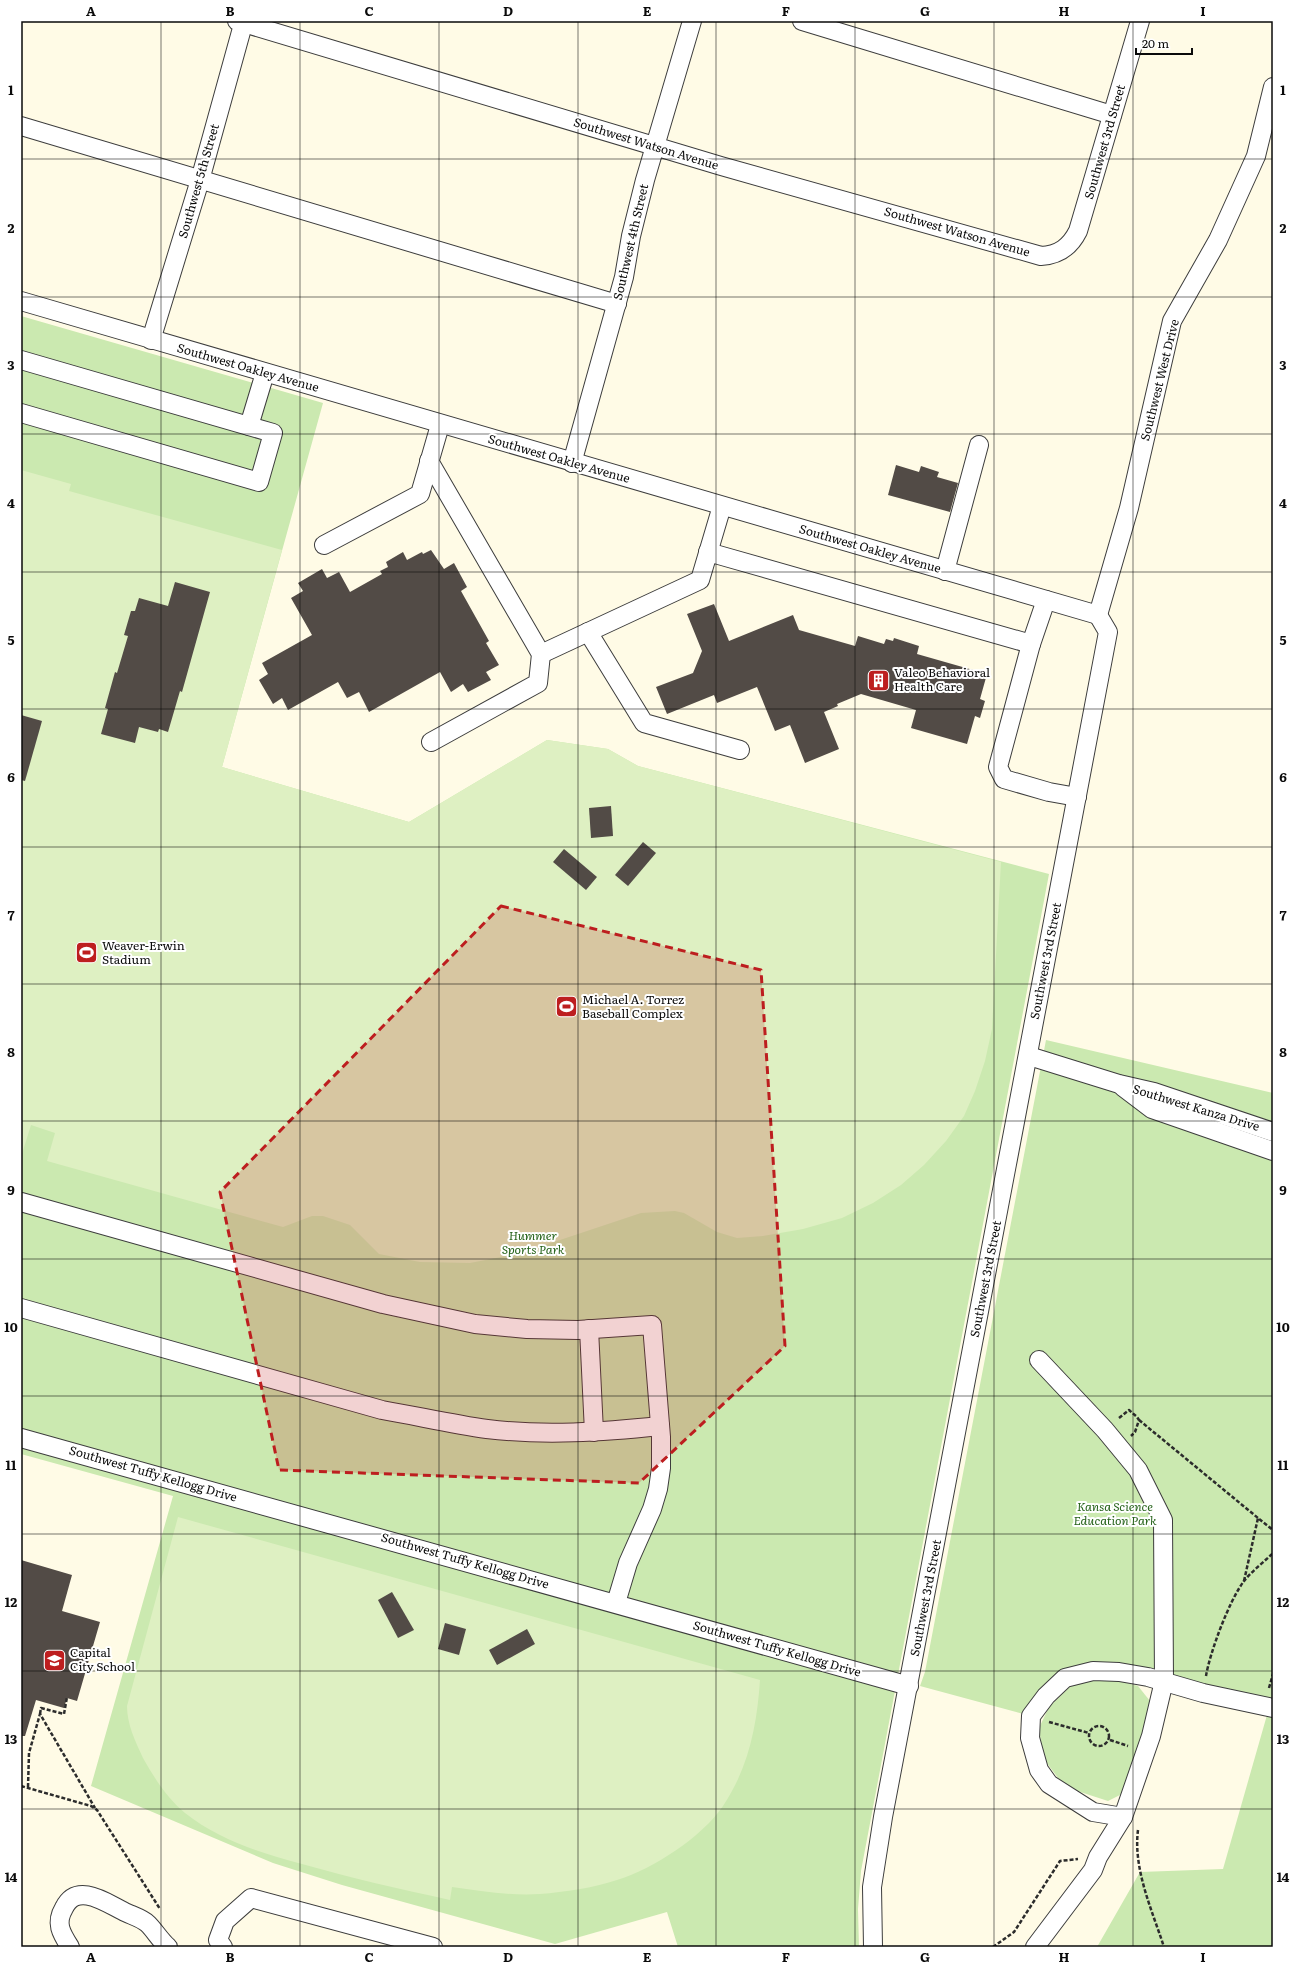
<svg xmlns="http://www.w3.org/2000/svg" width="1294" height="1968" font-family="Literata,serif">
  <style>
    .green { fill: #cbe9b0 }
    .pitch { fill: #def0c2 }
    .building { fill: #524b46 }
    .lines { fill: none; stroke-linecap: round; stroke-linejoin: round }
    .minor-casing { stroke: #3d3d3d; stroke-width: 20 }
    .path { stroke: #2c2c2c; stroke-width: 2.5; stroke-dasharray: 4 2; stroke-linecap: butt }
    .minor { stroke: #fff; stroke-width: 18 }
    .marked { fill: #bd1e1f; fill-opacity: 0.2; stroke: #bd1e1f; stroke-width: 3; stroke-dasharray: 8 5; stroke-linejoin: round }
    .grid { fill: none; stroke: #0a0a0a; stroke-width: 1; stroke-opacity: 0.55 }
    .labels { text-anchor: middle; stroke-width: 4; stroke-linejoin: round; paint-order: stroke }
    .street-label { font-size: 12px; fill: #0a0a0a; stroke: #fff }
    .poi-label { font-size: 12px; fill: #0a0a0a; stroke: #fff; text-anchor: start }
    .park-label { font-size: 12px; font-style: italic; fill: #256219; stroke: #fff }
    .neatline { fill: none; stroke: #0a0a0a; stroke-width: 1.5 }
    .grid-label { font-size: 13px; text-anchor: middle; font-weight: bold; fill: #0a0a0a }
  </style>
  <rect width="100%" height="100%" fill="#fffbe6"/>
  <g class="green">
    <path d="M21,316L323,403L222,767L409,822L547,740L608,749L638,766L1049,874L861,1871L858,1909L859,1947H678L667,1912L555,1944L342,1885L273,1863L91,1786L173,1496L21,1454Z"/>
    <path d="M1046,1040L1273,1093V1947H1097L1140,1872L1223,1869L1269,1708L1148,1677L1065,1678L1031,1716L920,1686L925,1672Z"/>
    <path d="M1105,1677L1138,1686L1150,1701L1148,1717L1126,1792L1108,1801L1065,1787L1043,1758L1039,1728L1049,1707L1076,1681Z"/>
  </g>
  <g class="pitch">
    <path d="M21,470L71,484L69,491L282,550L222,767L409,822L547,740L608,749L638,766L1001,862L992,1029L985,1061L975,1091L964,1116L946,1141L924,1165L901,1185L873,1203L842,1218L803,1229L763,1236L737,1238L717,1232L684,1213L675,1211L641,1213L521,1253L470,1263L420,1262L379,1254L350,1225L323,1216H312L283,1227L47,1161L55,1133L31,1125L21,1157Z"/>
    <path d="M178,1517L760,1680C757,1725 749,1767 723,1806C702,1837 653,1869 617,1880C593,1888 565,1892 540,1894C511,1896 481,1891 452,1887L450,1900C400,1889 351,1878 302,1864C261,1853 219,1840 185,1813C168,1799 154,1778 143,1758C135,1741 127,1724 127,1706Z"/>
  </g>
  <g class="building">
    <path d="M896,465L919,472L921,466L939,472L937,477L958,483L950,512L888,495Z"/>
    <path d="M431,550L444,569L454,563L467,587L461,591L489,641L486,643L499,665L486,672L491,680L468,692L463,684L451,692L440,672L369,712L359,692L347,698L338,682L288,710L282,698L273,704L259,680L268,674L262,663L312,635L291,598L303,591L298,583L322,569L327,578L339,572L350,592L382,574L380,571L388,567L386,562L403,552L407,560L422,552L423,554Z"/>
    <path d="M175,582L210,592L182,692L180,691L168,732L159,729L158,732L139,727L135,743L101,734L108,709L105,708L115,672L117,673L128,636L124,635L131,611H135L139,598L168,606Z"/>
    <path d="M714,604L729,641L793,615L799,630L855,646L858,636L884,644L886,639L893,641L894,638L919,646L917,654L987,674L980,699L985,701L980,718L975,716L967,744L911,728L916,710L861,694L837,704L838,706L824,712L839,749L805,763L790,725L775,731L757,687L717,703L714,695L667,714L656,687L693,673L702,651L687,614Z"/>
    <path d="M21,715L42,721L25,781L21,780Z"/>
    <path d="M611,806L613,836L591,838L589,808Z"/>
    <path d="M643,842L656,853L628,886L615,875Z"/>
    <path d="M564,849L597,877L586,890L553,862Z"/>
    <path d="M21,1560L72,1575L62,1611L100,1622L77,1701L67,1698L64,1708L36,1700L25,1736H21Z"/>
    <path d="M392,1592L414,1630L398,1638L378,1600Z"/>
    <path d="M445,1623L466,1629L459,1655L438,1649Z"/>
    <path d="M527,1629L535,1644L497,1665L489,1650Z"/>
  </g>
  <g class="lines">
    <defs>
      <g id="minor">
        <path d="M237,21L721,166L1041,256C1059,255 1070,247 1078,231L1140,21"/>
        <path d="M802,21L1112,115"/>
        <path d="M21,126L617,304"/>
        <path d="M21,301L1098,615"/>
        <path d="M151,340L200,180L244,21"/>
        <path d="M21,360L273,433L259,482L21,413"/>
        <path d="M249,426L265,373"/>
        <path d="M429,461L541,654L538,683L431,742"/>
        <path d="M572,463L624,277L631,236L645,180L692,21"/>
        <path d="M324,545L420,494L440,425"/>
        <path d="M708,552L1031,644L1046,600"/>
        <path d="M945,571L979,445"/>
        <path d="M1098,615L1129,508L1172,321L1218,240L1256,156L1273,87"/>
        <path d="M588,632L644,723L740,750"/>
        <path d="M1031,644L998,767L1004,779L1049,792L1077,797"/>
        <path d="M541,654L700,580L722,506"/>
        <path d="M1029,1056L1119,1084L1154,1092L1273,1132"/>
        <path d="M1123,1087L1152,1109L1273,1151"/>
        <path d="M21,1202L383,1304L475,1324L527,1329L578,1330L652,1325L661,1437V1468L658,1489L652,1509L628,1563L616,1603"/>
        <path d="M21,1308L382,1410C417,1416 452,1424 487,1429C544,1436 603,1432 660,1426"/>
        <path d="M589,1329L594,1432"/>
        <path d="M21,1438L909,1686"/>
        <path d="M1123,1817L1093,1812L1049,1784L1039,1770L1030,1738L1031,1716L1046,1696L1065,1678L1093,1671L1119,1672L1148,1677L1203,1693L1273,1708"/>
        <path d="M70,1947C61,1933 55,1923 64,1908C77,1882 105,1902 123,1911C130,1915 142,1918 148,1924C155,1931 160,1940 168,1947"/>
        <path d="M223,1947L218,1940L225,1921L251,1898L433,1947"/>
        <path d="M873,1947L872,1887L883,1817L1108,632L1098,615"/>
        <path d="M1035,1947L1093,1870L1098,1857L1123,1817L1151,1736L1164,1681L1163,1520L1138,1470L1105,1430L1039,1360"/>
      </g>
    </defs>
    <use href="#minor" class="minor-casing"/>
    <g class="path">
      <path d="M1119,1418L1129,1410L1137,1417L1139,1420L1135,1432L1131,1436"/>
      <path d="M1139,1420L1258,1518"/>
      <path d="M1244,1581L1258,1518L1273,1530"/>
      <path d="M1206,1676C1210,1652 1229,1601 1244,1581C1252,1571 1264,1562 1273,1553"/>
      <path d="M1269,1688L1273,1674"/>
      <path d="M40,1714L41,1708L64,1714L67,1697"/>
      <path d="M1049,1722L1089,1733"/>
      <circle cx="1099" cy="1736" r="10"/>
      <path d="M1110,1740L1128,1746"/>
      <path d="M21,1786L91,1806L97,1810L160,1909"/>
      <path d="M28,1787L29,1753L40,1714L95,1808"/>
      <path d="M1138,1830C1133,1869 1152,1910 1164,1947"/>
      <path d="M993,1947L1014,1932L1060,1861L1078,1859"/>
    </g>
    <use href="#minor" class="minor"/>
  </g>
  <path class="marked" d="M501,906L761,970L785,1346L639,1483L279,1470L220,1192Z"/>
  <path class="grid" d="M161,21V1947M300,21V1947M439,21V1947M578,21V1947M716,21V1947M855,21V1947M994,21V1947M1133,21V1947M21,159H1273M21,297H1273M21,434H1273M21,572H1273M21,709H1273M21,847H1273M21,984H1273M21,1121H1273M21,1259H1273M21,1396H1273M21,1534H1273M21,1671H1273M21,1809H1273"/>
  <defs>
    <symbol id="building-square" viewBox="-11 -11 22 22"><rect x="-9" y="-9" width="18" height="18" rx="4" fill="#bd1e1f" stroke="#fff"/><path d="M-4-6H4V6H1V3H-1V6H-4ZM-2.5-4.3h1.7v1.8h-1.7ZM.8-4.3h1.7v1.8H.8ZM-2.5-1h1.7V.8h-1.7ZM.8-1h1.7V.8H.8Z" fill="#fff"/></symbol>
    <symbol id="stadium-square" viewBox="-11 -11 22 22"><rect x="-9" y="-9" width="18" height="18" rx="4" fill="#bd1e1f" stroke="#fff"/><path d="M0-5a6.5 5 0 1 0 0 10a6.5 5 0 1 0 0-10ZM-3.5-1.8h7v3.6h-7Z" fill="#fff"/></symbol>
    <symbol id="school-square" viewBox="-11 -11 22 22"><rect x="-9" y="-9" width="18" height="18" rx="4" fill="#bd1e1f" stroke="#fff"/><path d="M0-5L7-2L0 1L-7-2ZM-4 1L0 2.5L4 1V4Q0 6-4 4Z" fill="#fff"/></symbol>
  </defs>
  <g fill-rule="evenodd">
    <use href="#building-square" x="866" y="668" width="25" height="25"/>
    <use href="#stadium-square" x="74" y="940" width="25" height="25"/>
    <use href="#stadium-square" x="554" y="994" width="25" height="25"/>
    <use href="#school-square" x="42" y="1648" width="25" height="25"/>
  </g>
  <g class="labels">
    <g class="street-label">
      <text transform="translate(1105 142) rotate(-74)" y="4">Southwest 3rd Street</text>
      <text transform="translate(646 144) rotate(17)" y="4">Southwest Watson Avenue</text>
      <text transform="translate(199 181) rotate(-74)" y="4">Southwest 5th Street</text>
      <text transform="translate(957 232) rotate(16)" y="4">Southwest Watson Avenue</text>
      <text transform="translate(631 242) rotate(-77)" y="4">Southwest 4th Street</text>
      <text transform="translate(248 368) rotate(16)" y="4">Southwest Oakley Avenue</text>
      <text transform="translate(1160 380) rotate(-76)" y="4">Southwest West Drive</text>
      <text transform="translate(559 459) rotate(16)" y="4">Southwest Oakley Avenue</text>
      <text transform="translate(870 549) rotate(16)" y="4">Southwest Oakley Avenue</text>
      <text transform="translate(1046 961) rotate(-79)" y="4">Southwest 3rd Street</text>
      <text transform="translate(1196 1108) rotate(17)" y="4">Southwest Kanza Drive</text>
      <text transform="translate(986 1279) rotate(-79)" y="4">Southwest 3rd Street</text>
      <text transform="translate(153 1474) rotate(16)" y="4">Southwest Tuffy Kellogg Drive</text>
      <text transform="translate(465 1561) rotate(16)" y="4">Southwest Tuffy Kellogg Drive</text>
      <text transform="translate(926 1598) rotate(-79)" y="4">Southwest 3rd Street</text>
      <text transform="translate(777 1649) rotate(16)" y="4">Southwest Tuffy Kellogg Drive</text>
    </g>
    <g class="poi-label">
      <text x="894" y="677">Valeo Behavioral<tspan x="894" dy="14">Health Care</tspan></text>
      <text x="102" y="950">Weaver-Erwin<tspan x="102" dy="14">Stadium</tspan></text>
      <text x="582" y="1004">Michael A. Torrez<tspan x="582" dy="14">Baseball Complex</tspan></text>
      <text x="70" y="1657">Capital<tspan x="70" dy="14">City School</tspan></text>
    </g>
    <g class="park-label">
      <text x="533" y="1240">Hummer<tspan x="533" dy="14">Sports Park</tspan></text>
      <text x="1115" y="1511">Kansa Science<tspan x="1115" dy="14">Education Park</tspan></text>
    </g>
  </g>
  <rect width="1294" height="1968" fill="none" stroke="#ffffff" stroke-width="44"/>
  <path d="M1136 48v6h56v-6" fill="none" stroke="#0a0a0a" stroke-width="2"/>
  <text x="1142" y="48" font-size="12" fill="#0a0a0a" stroke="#ffffff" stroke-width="3" paint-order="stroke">20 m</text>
  <rect x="22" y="22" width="1250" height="1924" class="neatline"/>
  <g class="grid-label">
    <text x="91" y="16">A</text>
    <text x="230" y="16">B</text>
    <text x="369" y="16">C</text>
    <text x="508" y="16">D</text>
    <text x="647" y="16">E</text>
    <text x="786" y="16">F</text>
    <text x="925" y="16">G</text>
    <text x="1064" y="16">H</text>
    <text x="1203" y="16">I</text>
    <text x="11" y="95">1</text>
    <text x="1283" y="95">1</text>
    <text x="11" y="233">2</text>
    <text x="1283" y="233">2</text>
    <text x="11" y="370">3</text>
    <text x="1283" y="370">3</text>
    <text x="11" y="508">4</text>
    <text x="1283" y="508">4</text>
    <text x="11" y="645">5</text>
    <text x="1283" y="645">5</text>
    <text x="11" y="782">6</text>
    <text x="1283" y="782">6</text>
    <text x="11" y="920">7</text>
    <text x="1283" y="920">7</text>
    <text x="11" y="1057">8</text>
    <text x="1283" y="1057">8</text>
    <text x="11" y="1195">9</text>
    <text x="1283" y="1195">9</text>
    <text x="11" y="1332">10</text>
    <text x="1283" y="1332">10</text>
    <text x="11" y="1470">11</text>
    <text x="1283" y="1470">11</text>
    <text x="11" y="1607">12</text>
    <text x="1283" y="1607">12</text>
    <text x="11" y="1744">13</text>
    <text x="1283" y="1744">13</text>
    <text x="11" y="1882">14</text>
    <text x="1283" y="1882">14</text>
    <text x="91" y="1962">A</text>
    <text x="230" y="1962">B</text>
    <text x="369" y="1962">C</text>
    <text x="508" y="1962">D</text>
    <text x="647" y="1962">E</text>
    <text x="786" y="1962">F</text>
    <text x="925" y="1962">G</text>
    <text x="1064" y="1962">H</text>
    <text x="1203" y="1962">I</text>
  </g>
</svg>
